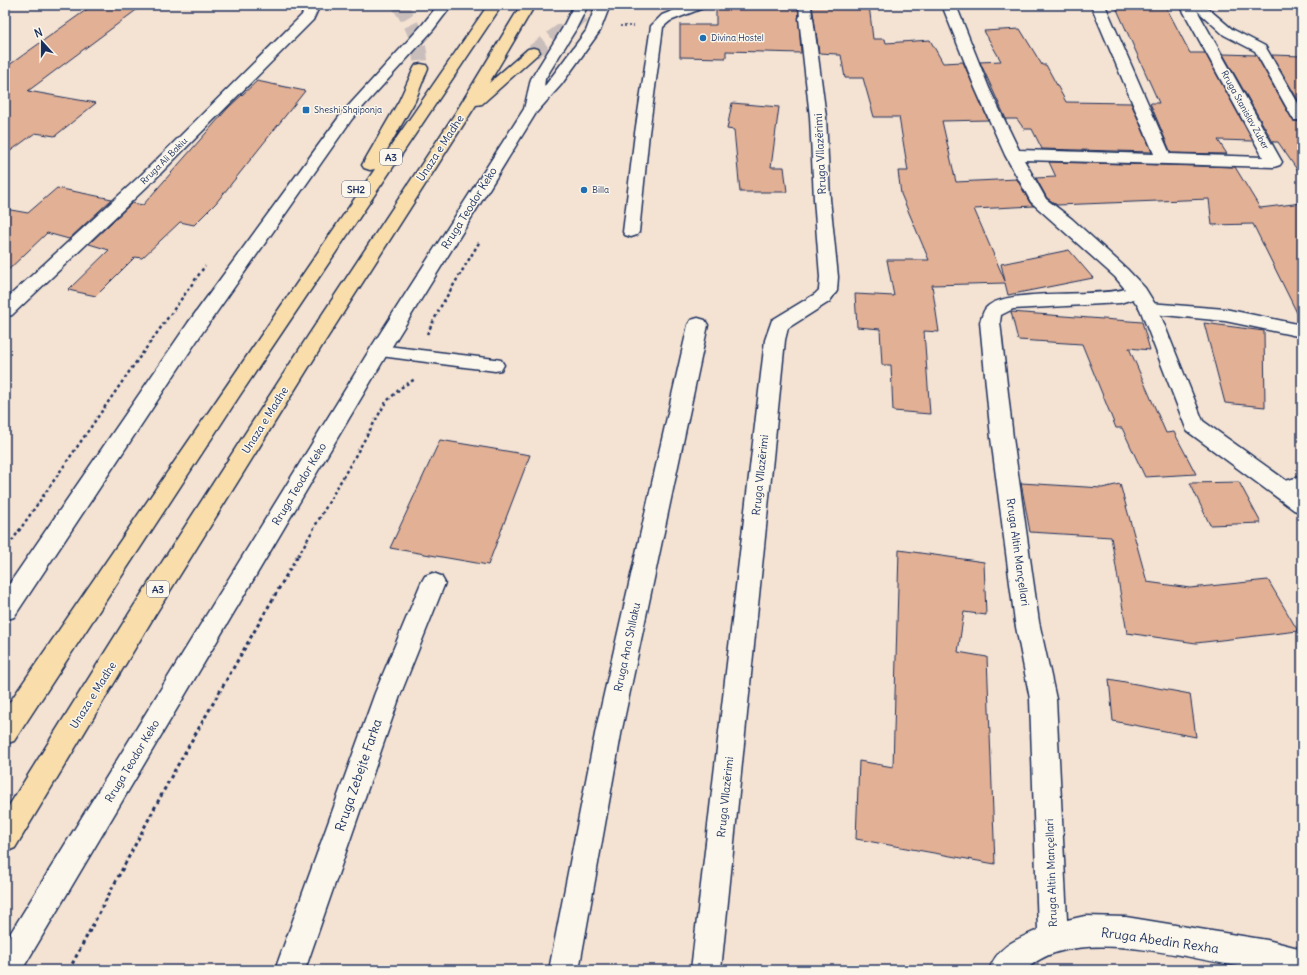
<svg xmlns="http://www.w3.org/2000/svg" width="1307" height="975" font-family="Delius,sans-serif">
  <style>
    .building { fill: #e2b094; stroke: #1b2f5e }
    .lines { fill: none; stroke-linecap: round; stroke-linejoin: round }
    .trunk-tunnel { stroke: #c9bebb; stroke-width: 15; stroke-dasharray: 15 8; stroke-linecap: butt }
    .service-casing { stroke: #1b2f5e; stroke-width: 3 }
    .minor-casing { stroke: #1b2f5e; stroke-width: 3 }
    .secondary-casing { stroke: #1b2f5e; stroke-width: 3 }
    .trunk-casing { stroke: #1b2f5e; stroke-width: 3 }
    .path-far2 { stroke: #1b2f5e; stroke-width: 1.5; stroke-dasharray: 2 2; stroke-linecap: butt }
    .path-far1 { stroke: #1b2f5e; stroke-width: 2.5; stroke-dasharray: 3 3; stroke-linecap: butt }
    .path { stroke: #1b2f5e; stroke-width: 3; stroke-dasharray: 3.5 3.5; stroke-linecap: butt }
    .service { fill: #fbf7ec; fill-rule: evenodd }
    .minor { fill: #fbf7ec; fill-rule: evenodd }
    .secondary { fill: #fbf7ec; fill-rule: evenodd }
    .trunk { fill: #f9deab; fill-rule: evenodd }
    .poi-dot { fill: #1f6fb2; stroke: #fbf7ec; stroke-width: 1.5 }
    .labels { text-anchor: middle; stroke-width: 3; stroke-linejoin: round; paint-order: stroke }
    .far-poi-label { font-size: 9px; fill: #1b2f5e; stroke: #fbf7ec; text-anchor: start }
    .far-street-label { font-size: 9px; fill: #1b2f5e; stroke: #fbf7ec }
    .shield { fill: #fbf7ec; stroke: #5e6b89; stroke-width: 1 }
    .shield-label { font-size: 10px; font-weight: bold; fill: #1b2f5e }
    .street-label { font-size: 11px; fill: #1b2f5e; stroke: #fbf7ec }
    .near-street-label { font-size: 13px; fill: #1b2f5e; stroke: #fbf7ec }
  </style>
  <rect width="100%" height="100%" fill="#f4e2d2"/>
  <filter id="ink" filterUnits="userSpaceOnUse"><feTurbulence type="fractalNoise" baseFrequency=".025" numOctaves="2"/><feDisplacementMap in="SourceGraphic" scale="8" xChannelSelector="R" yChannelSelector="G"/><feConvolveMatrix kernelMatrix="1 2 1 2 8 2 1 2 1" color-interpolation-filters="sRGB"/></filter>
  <g filter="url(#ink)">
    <g class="building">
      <path d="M93,5H143L28,91L96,103L55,136L35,133L5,155V68Z"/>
      <path d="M716,5H798L801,53L726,51V58L680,57V25H716Z"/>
      <path d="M812,5H869L873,39H885L886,43L930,40L943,63L963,62L988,120L942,121L956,182L1017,179L1030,203L1034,206L974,209L1005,281L1001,264L1069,250L1093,278L1008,295L1005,283L932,285L939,332L924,331L930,414L893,411L891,365H882L880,329L857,327L855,294L894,296L887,260H929L901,194L898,171H908L899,117H874L863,78H845L841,55H837V54L819,53Z"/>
      <path d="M1115,5H1165L1190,53H1205L1253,141L1218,140L1227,154L1171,153L1150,103H1159Z"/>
      <path d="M1020,29L1042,65H1046L1066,102L1131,103L1152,152L1042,149L1032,129H1024L1017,119H1006L980,62L1001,61L984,31Z"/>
      <path d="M1223,54L1256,55L1293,121L1302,122V177L1278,142H1273Z"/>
      <path d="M1272,55L1302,56V107Z"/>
      <path d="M257,81L305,91L216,203L194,225L180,222L142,258L135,257L96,296L68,290L109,250L89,244L132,203L143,205L228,108Z"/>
      <path d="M732,103L779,107L771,167H784L787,192H740L734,130L727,129Z"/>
      <path d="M1049,162L1235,167L1260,208L1302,203V323L1253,224L1212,225L1209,199L1057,205L1047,198L1036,178L1056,177Z"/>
      <path d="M57,188L112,199L69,239L47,233L5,273V209L28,213Z"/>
      <path d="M1011,312L1142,322L1150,350L1129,348L1166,433L1174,432L1196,474L1145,477L1122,428H1116L1082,344L1018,340Z"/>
      <path d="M1204,323L1264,331L1265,407L1225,403Z"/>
      <path d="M440,440L530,455L488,565L390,548Z"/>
      <path d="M1239,482L1261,523L1210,525L1190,483Z"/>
      <path d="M1021,483L1102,488L1120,484L1147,582L1190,588L1268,580L1298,631L1196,643L1127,633L1111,537L1030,532Z"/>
      <path d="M899,550L984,562L986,615L964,612L958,652L987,657L995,864L856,839L859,761L893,767Z"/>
      <path d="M1109,679L1190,694L1196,737L1113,721Z"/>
    </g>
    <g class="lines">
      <g class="trunk-tunnel">
        <path d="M399,5C414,25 420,43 421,68"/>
        <path d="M533,52L597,5"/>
      </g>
      <defs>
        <g id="service">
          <path d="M688,5H705L703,8L670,21L663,27L649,133L639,232L637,235L631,237L625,235L623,232L635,133L651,26L662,15Z"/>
          <path d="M799,5H811L812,18L810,21H802L800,18Z"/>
          <path d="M1191,5H1204L1232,29L1265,46L1302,110V120H1294L1292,117L1255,51L1224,35Z"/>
          <path d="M1149,303L1225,309L1302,325V337L1225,321L1143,313L1140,309L1143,305Z"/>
          <path d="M379,345L495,359L501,360L504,365L501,370L495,371L373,355L370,351L373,347Z"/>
          <path d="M1302,476V492L1283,498L1276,496L1273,490L1276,484Z"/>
        </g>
        <g id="minor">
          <path d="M304,5H318L319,7L313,20L153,181L12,315L5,317V300L141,175L302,15L305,7Z"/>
          <path d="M942,5H956L989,88L1019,150L1154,154L1091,5H1105L1170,154L1263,157L1180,5H1194L1282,162L1280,165L1274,167L1024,160L1046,199L1072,219L1127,269L1145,288L1158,309L1203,421L1302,492V513L1294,510L1187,431L1140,309L1133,299L1120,303L1013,309L1001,315L1000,322L1013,438L1039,622L1056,699L1067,920L1085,916L1126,917L1267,940L1302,949V970C1290,970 1277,971 1265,970C1203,964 1075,920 1026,970H989C998,946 1015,940 1038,930L1030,699L1015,622L991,438L980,322C982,317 983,311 986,308C1005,287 1096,298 1125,289L1115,277L1031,202L1005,155L975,88Z"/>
          <path d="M806,14L811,15L813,18L826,117L830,199L838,277L837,291L829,302L788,328L785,340L721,970H691L765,340L772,320L815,294L819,290L820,277L814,199L810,117L799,18L801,15Z"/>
          <path d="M698,318L705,320L708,325L622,729L579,970H549L596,729L688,325L691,320Z"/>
          <path d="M433,573L441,576L445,583L401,693L305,970H275L375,693L421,583L425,576Z"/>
        </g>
        <g id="secondary">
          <path d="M438,5H452L433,30L352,119L202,333L14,617L5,620V590L188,323L342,113L423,24Z"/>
          <path d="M574,5H588L576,29L545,79L544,87L586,31L596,5H610L600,31L561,85L536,113L386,356L22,970H5V942L372,346L524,109L531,79L562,29Z"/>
        </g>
        <g id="trunk">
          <path d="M488,5H502L240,395L14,741L5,744V709L375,169L370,170L364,168L362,165L399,101L414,68L416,65L421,64L426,65L428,68L415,101L380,162Z"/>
          <path d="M521,5H535L489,83L528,49L533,48L538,49L540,52L482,104L476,105L322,346L155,615L15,848L5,852V812L137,601L308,336L456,112Z"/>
        </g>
      </defs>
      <use href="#service" class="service-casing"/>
      <use href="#minor" class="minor-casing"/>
      <use href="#secondary" class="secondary-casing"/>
      <use href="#trunk" class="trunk-casing"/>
      <path class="path-far2" d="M620,26H635"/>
      <g class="path-far1">
        <path d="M427,334L441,306L480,241"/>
        <path d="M5,551L129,372L205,266"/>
        <path d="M298,556L386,402L402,387L415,379"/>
      </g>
      <path class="path" d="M69,970L172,775L298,555"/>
      <use href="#service" class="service"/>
      <use href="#minor" class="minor"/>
      <use href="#secondary" class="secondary"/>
      <use href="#trunk" class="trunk"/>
    </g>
  </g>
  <g class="poi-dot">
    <circle cx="703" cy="38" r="4"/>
    <rect x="302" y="106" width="8" height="8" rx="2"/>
    <circle cx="584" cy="190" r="4"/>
  </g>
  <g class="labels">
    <g class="far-poi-label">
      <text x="711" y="41">Divina Hostel</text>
      <text x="314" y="113">Sheshi Shqiponja</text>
      <text x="592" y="193">Billa</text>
    </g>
    <g class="far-street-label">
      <text transform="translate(1245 110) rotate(61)" y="3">Rruga Stanislav Zuber</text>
      <text transform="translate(164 161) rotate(-45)" y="3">Rruga Ali Bakiu</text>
    </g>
    <g class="shield">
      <rect x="380" y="149" width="22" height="16" rx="3"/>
      <rect x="342" y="181" width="28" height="16" rx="3"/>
      <rect x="147" y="581" width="22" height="16" rx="3"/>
    </g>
    <g class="shield-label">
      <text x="391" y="161">A3</text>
      <text x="356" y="193">SH2</text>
      <text x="158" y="593">A3</text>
    </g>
    <g class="street-label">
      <text transform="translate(440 148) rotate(-57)" y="4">Unaza e Madhe</text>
      <text transform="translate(820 154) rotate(-93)" y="4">Rruga Vllazërimi</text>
      <text transform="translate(469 208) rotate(-58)" y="4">Rruga Teodor Keko</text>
      <text transform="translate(265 420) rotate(-58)" y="4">Unaza e Madhe</text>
      <text transform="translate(760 475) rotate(-84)" y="4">Rruga Vllazërimi</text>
      <text transform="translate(299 484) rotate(-59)" y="4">Rruga Teodor Keko</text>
      <text transform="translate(1018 552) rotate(82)" y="4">Rruga Altin Mançellari</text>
      <text transform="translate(627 647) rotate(-78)" y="4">Rruga Ana Shllaku</text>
      <text transform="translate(93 695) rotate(-58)" y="4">Unaza e Madhe</text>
      <text transform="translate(132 761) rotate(-59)" y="4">Rruga Teodor Keko</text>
      <text transform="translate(725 797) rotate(-84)" y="4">Rruga Vllazërimi</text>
      <text transform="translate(1051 873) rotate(-92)" y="4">Rruga Altin Mançellari</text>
    </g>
    <g class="near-street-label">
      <text transform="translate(358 775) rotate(-71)" y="5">Rruga Zebejte Farka</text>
      <text transform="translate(1160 940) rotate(8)" y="5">Rruga Abedin Rexha</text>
    </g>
  </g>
  <rect width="1307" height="975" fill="none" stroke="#fbf7ec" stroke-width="20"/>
  <rect x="10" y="10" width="1287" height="955" fill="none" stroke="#1b2f5e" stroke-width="1.5" filter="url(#ink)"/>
  <g transform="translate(42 42) rotate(339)" stroke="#fbf7ec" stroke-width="3" paint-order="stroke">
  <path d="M0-3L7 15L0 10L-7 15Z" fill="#1b2f5e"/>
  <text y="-6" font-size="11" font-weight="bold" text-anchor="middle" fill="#1b2f5e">N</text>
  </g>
</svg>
